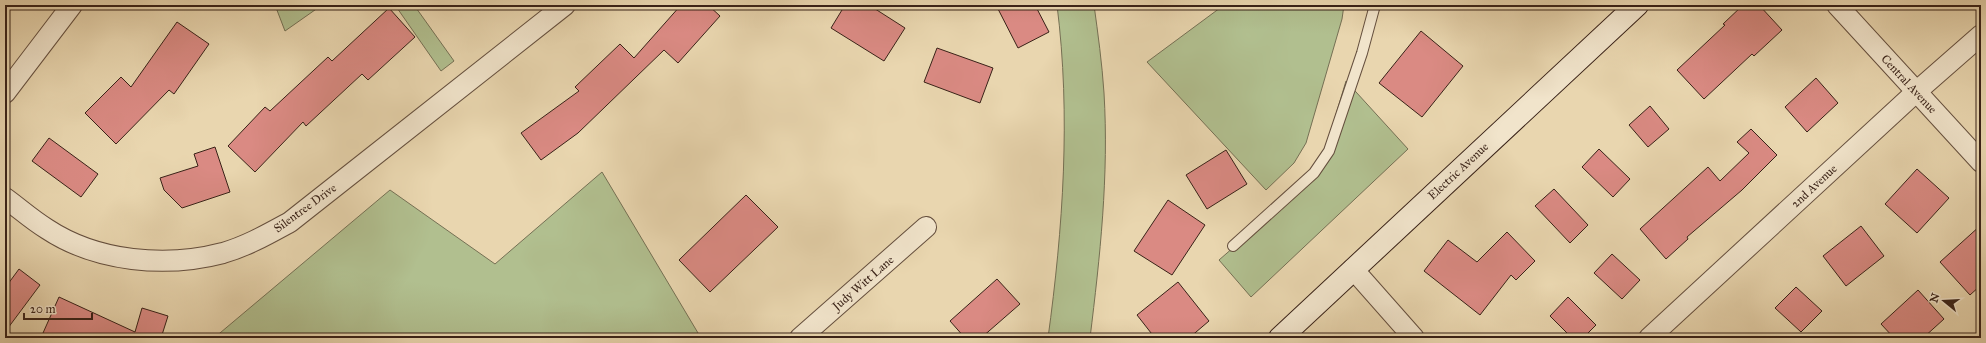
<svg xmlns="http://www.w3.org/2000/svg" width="1986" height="343" font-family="'IM FELL Great Primer',serif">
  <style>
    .green { fill: #b1bf8f; stroke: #757054 }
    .building { fill: #da8a83; stroke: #392218 }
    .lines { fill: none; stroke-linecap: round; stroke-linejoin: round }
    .lane-casing { stroke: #654f3e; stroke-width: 12 }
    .street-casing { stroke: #654f3e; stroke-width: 22 }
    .secondary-casing { stroke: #392218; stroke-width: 24 }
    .lane { stroke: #f1e4cb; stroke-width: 10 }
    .street { stroke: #f1e4cb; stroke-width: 20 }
    .secondary { stroke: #f1e4cb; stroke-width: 22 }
    .labels { text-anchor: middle; stroke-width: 3; stroke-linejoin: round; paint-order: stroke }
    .street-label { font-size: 12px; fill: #392218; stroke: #f1e4cb }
  </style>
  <rect width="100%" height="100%" fill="#e9d6af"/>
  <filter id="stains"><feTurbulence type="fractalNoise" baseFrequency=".005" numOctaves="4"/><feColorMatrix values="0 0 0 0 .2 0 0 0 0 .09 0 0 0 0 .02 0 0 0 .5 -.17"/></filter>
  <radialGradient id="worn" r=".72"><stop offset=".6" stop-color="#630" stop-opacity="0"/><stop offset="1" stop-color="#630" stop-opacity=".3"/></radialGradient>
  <g class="green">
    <path d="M275,5H322L285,31Z"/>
    <path d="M395,5H414L454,61L441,71Z"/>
    <path d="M1057,5H1094C1098,34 1102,63 1104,93C1109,175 1100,257 1090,338H1048C1063,228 1071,116 1057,5Z"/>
    <path d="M1224,5H1344L1342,19L1306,143L1294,163L1266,190L1147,62Z"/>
    <path d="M1346,81L1408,149L1251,297L1219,260L1302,188L1321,164Z"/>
    <path d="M602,172L701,338H214L390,190L495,264Z"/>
  </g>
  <g class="building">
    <path d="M681,5H708L720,16L678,63L664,50L578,133L541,160L521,133L579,91L575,87L620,44L634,58Z"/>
    <path d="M845,5H869L905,28L884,61L831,28Z"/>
    <path d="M996,5H1035L1049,32L1018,48Z"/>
    <path d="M1743,5H1759L1782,30L1754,56L1752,54L1704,99L1677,70L1725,25L1723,24Z"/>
    <path d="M389,8L415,37L368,80L362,74L306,126L303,122L255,172L228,146L265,107L270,111L328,57L332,61Z"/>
    <path d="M177,22L209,44L174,94L169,90L116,144L85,113L121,77L131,87Z"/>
    <path d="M1421,31L1463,66L1422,117L1379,83Z"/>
    <path d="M937,48L993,68L980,103L924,82Z"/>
    <path d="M1816,78L1838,103L1807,132L1785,107Z"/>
    <path d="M1650,106L1669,129L1648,147L1629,125Z"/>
    <path d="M1751,129L1777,155L1742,190L1687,237L1688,239L1666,259L1640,229L1708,167L1720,181L1749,153L1737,142Z"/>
    <path d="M49,138L98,174L81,197L32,161Z"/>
    <path d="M215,147L230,192L182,208L164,190L160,178L198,166L194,154Z"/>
    <path d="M1599,149L1630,179L1613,197L1582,167Z"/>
    <path d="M1226,150L1247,184L1207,209L1186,175Z"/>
    <path d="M1917,169L1949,198L1917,233L1885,204Z"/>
    <path d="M1554,189L1588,225L1570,243L1535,206Z"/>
    <path d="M746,195L778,227L710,292L679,260Z"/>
    <path d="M1168,200L1205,225L1172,275L1134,251Z"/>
    <path d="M1981,225V285L1970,295L1940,262Z"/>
    <path d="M1861,226L1884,256L1846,286L1823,256Z"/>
    <path d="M1507,232L1535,261L1516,280L1511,275L1480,315L1424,271L1448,240L1477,262Z"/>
    <path d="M1612,254L1640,280L1622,299L1594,273Z"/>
    <path d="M19,269L40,285L5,332V288Z"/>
    <path d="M997,279L1020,304L981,338H965L950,321Z"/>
    <path d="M1178,282L1209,321L1189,338H1155L1137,315Z"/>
    <path d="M1796,287L1822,311L1801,332L1775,308Z"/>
    <path d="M1918,290L1944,319L1923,338H1894L1881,324Z"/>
    <path d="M59,297L135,332L142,308L168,316L161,338H54L43,333Z"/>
    <path d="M1568,297L1596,325L1583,338H1572L1550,316Z"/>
  </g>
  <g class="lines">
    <defs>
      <path id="lane" d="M1233,246L1314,173L1329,151L1362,53L1375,5"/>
      <g id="street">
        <path d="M1837,5L1981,162"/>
        <path d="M5,93L72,5"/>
        <path d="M5,198C19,208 32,220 47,229C97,262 166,268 223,253C247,246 268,234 290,222L565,5"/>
        <path d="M1353,269L1414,338"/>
        <path d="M800,338L926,227"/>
        <path d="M1649,338L1916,92L1981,35"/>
      </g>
      <path id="secondary" d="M1280,338L1637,5"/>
    </defs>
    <use href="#lane" class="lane-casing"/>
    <use href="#street" class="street-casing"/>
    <use href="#secondary" class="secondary-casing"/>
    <use href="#lane" class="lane"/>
    <use href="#street" class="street"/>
    <use href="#secondary" class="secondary"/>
  </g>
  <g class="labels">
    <g class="street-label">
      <text transform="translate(1909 84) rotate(47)" y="4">Central Avenue</text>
      <text transform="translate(1458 171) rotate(-43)" y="4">Electric Avenue</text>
      <text transform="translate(1814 186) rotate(-43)" y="4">2nd Avenue</text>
      <text transform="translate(305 208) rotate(-36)" y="4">Silentree Drive</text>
      <text transform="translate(863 283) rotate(-41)" y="4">Judy Witt Lane</text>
    </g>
  </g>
  <rect width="1986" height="343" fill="none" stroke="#e9d6af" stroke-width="20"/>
  <rect x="6" y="6" width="1974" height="331" fill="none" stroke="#392218" stroke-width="2"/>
  <rect x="10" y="10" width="1966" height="323" fill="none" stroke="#392218"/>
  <g transform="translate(1944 301) rotate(288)" stroke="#f1e4cb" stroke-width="3" paint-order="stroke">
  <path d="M0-3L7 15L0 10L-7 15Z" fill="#392218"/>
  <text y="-6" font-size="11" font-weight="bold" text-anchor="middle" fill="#392218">N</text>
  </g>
  <path d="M24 313v6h68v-6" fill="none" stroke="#392218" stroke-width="2"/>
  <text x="30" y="313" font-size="12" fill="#392218" stroke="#f1e4cb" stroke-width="3" paint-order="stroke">20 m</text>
  <rect width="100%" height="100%" filter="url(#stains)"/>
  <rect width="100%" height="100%" fill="url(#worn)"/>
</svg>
